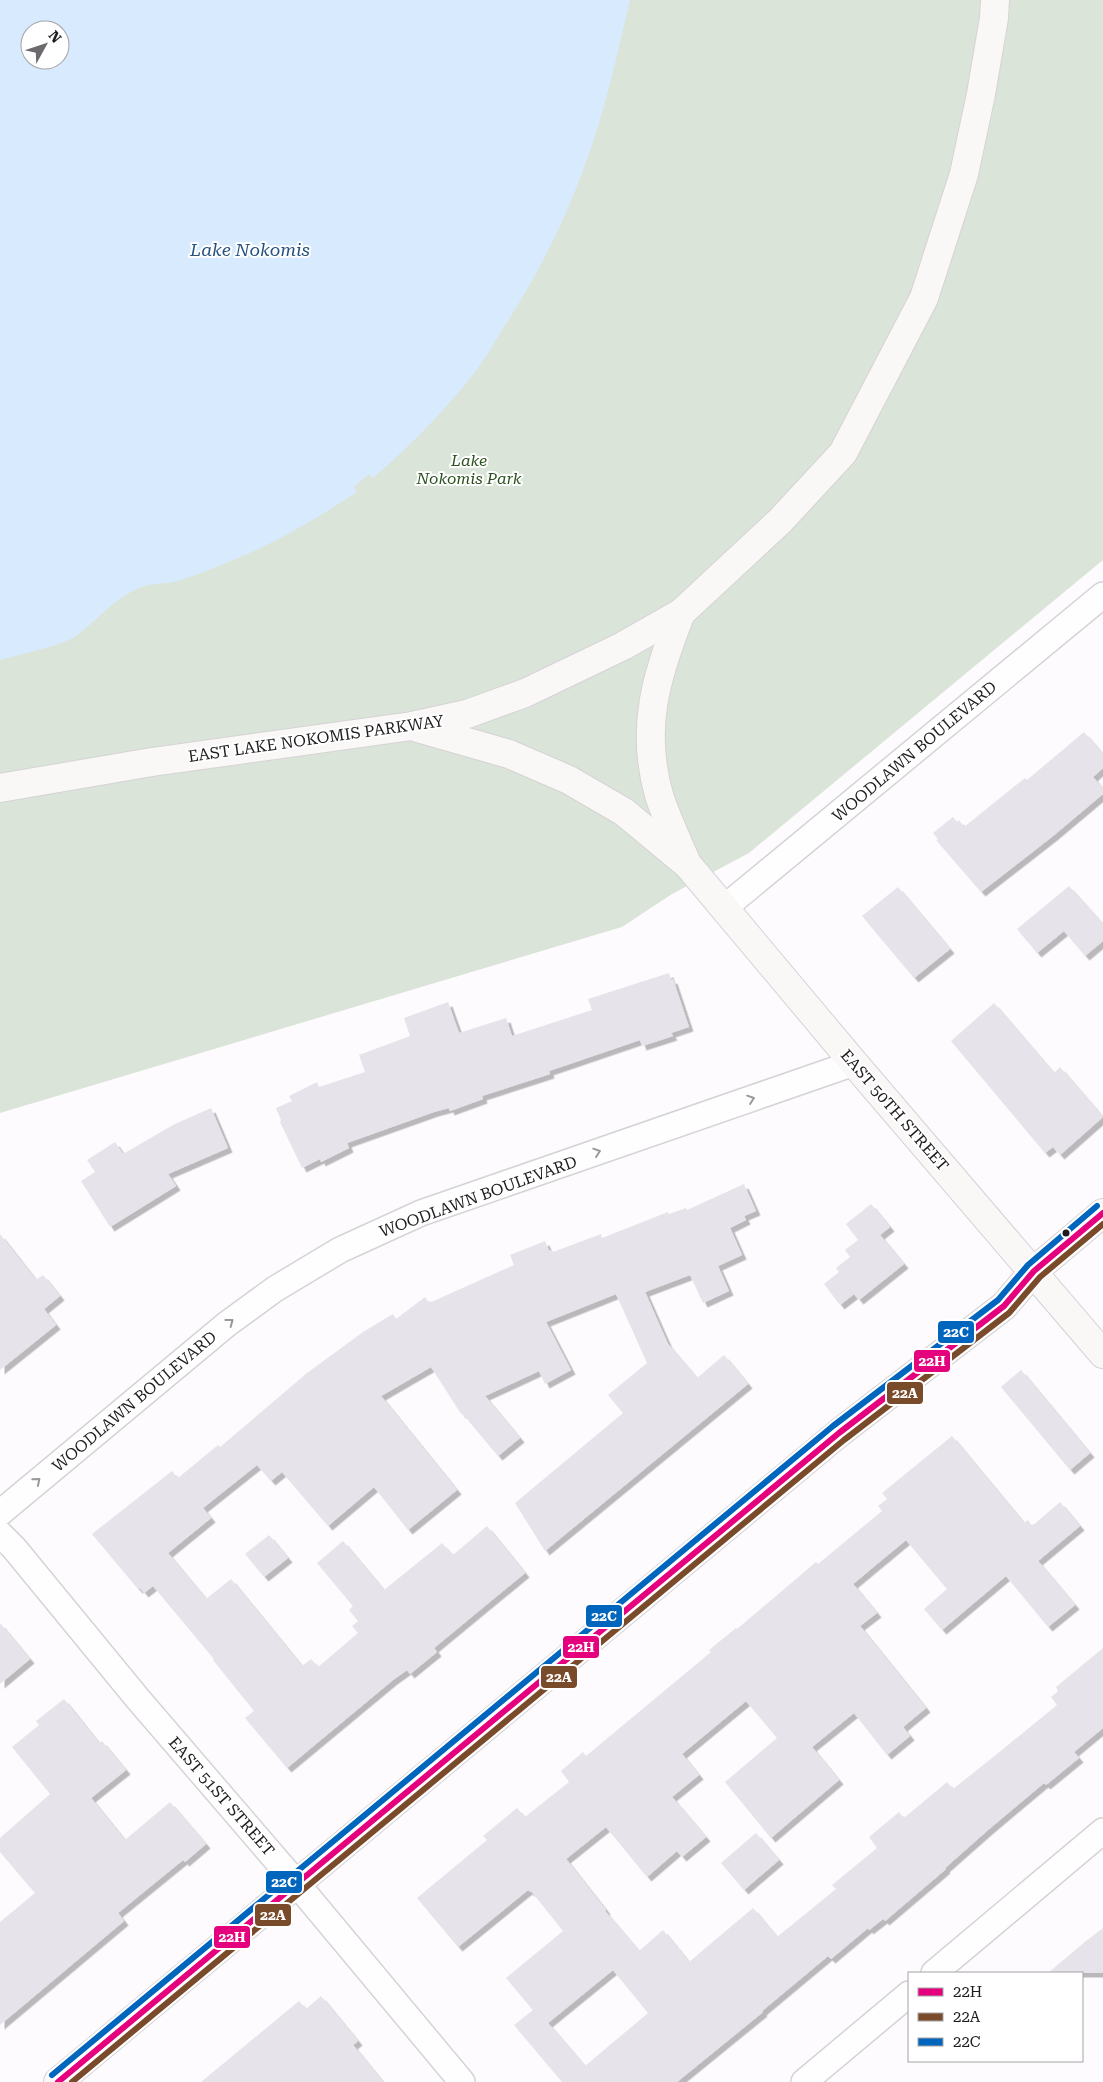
<svg xmlns="http://www.w3.org/2000/svg" width="1103" height="2082" font-family="'Roboto Serif',serif">
  <style>
    .green { fill: #dbe4d8; fill-rule: evenodd }
    .water { fill: #d8eafe; fill-rule: evenodd }
    .building { fill: #e7e3ea; fill-rule: evenodd; filter: url(#shadow) }
    .lines { fill: none; stroke-linecap: round; stroke-linejoin: round }
    .street-casing { stroke: #d5d3d6; stroke-width: 28 }
    .secondary-casing { stroke: #d5d3d6; stroke-width: 30 }
    .street { stroke: #fffeff; stroke-width: 25 }
    .secondary { stroke: #faf7f7; stroke-width: 28 }
    .bus-1-casing { stroke: #fff; stroke-width: 10 }
    .bus-2-casing { stroke: #fff; stroke-width: 10 }
    .bus-3-casing { stroke: #fff; stroke-width: 10 }
    .bus-1 { stroke: #e5007d; stroke-width: 6 }
    .bus-2 { stroke: #7a4b2a; stroke-width: 6 }
    .bus-3 { stroke: #0065bd; stroke-width: 6 }
    .oneway { stroke: #9a989a }
    .bus-dot { fill: #1e1c1e; stroke: #fff; stroke-width: 2 }
    .labels { text-anchor: middle; stroke-width: 4; stroke-linejoin: round; paint-order: stroke }
    .park-label { font-size: 16px; font-style: italic; fill: #2c511f; stroke: #fff }
    .street-label { font-size: 16px; fill: #1e1c1e; stroke: #fff }
    .water-label { font-size: 18px; font-style: italic; fill: #26527f; stroke: #fff }
    .line-badge { stroke: #fff; stroke-width: 2 }
    .badge-label { font-size: 14px; text-anchor: middle; font-weight: bold; fill: #fff }
  </style>
  <defs>
    <filter id="shadow"><feDropShadow dx="4.5" dy="4.5" stdDeviation="0" flood-color="#0004"/></filter>
  </defs>
  <rect width="100%" height="100%" fill="#fdfbfe"/>
  <path class="green" d="M0,0H1103V560L749,853L672,894L622,927L0,1113ZM30,30H60V60H30Z"/>
  <path class="water" d="M0,0H630C617,55 605,111 585,165C564,223 536,278 502,330C494,343 487,356 478,368C447,409 411,445 373,478L369,474L354,487L357,492C313,521 267,548 216,567C202,572 188,579 173,582C162,584 150,583 139,588C115,598 99,618 79,634C64,646 20,654 0,660ZM30,30H60V60H30Z"/>
  <g class="building">
    <path d="M1084,732L1103,754V768L1093,777L1103,789V794L1053,836L981,892L936,840L938,839L933,833L953,817L957,822L959,820L964,827L1025,778L1027,780Z"/>
    <path d="M1069,886L1103,924V941L1085,956L1064,931L1037,953L1017,929Z"/>
    <path d="M898,887L950,949L914,978L862,916Z"/>
    <path d="M669,973L671,980L673,979L689,1027L671,1033L673,1036L642,1046L640,1040L549,1071L550,1074L482,1096L483,1099L450,1111L449,1108L434,1112L347,1143L349,1148L321,1162L320,1159L302,1168L280,1122L281,1120L276,1108L292,1101L289,1096L317,1082L319,1087L365,1072L359,1055L410,1036L404,1018L448,1002L459,1033L506,1018L512,1036L592,1010L588,999Z"/>
    <path d="M994,1003L1054,1073L1060,1067L1103,1117L1060,1155L1053,1147L1045,1153L951,1041Z"/>
    <path d="M211,1108L228,1148L168,1174L176,1186L110,1227L81,1181L95,1172L87,1160L115,1142L123,1154L173,1125Z"/>
    <path d="M744,1184L756,1211L744,1216L746,1220L730,1228L742,1255L718,1266L729,1291L703,1303L690,1275L645,1292L668,1344L697,1378L724,1355L748,1384L545,1551L515,1503L623,1413L608,1395L647,1363L616,1294L546,1322L571,1370L545,1384L539,1371L485,1396L520,1438L498,1456L462,1413L461,1414L431,1367L381,1396L457,1490L408,1530L374,1487L328,1526L282,1472L271,1481L257,1465L203,1508L211,1518L168,1553L206,1599L231,1579L302,1666L311,1659L318,1667L358,1633L352,1626L358,1621L349,1610L353,1606L317,1563L343,1541L384,1590L442,1543L453,1555L487,1526L525,1573L434,1648L437,1652L410,1674L407,1670L393,1680L287,1768L245,1718L254,1711L213,1660L214,1659L153,1586L144,1593L140,1588L138,1589L92,1534L172,1471L178,1478L218,1445L220,1447L307,1373L363,1332L393,1314L396,1319L425,1297L429,1303L514,1265L510,1255L545,1241L549,1251L552,1250L553,1252L601,1234L602,1238L668,1212L669,1214L686,1208L687,1210Z"/>
    <path d="M871,1204L890,1227L880,1235L904,1264L859,1300L854,1294L840,1305L824,1284L839,1272L836,1268L850,1257L845,1250L858,1240L846,1224Z"/>
    <path d="M0,1234L36,1280L43,1275L60,1296L44,1309L56,1325L0,1370Z"/>
    <path d="M1021,1370L1090,1453L1070,1470L1001,1387Z"/>
    <path d="M952,1436L1024,1523L1028,1520L1032,1526L1060,1502L1080,1526L1038,1561L1075,1605L1048,1627L1006,1576L942,1630L924,1609L947,1589L906,1540L853,1584L877,1613L860,1626L926,1708L903,1727L910,1736L887,1755L854,1713L812,1747L839,1780L771,1838L725,1782L777,1738L746,1701L682,1754L699,1775L672,1797L706,1837L682,1857L677,1851L647,1877L606,1827L566,1859L606,1910L605,1911L639,1951L663,1930L689,1962L753,1908L777,1937L836,1889L832,1885L877,1848L869,1837L899,1812L904,1818L947,1782L953,1789L997,1754L1057,1705L1051,1697L1058,1691L1056,1687L1103,1648V1728L1074,1752L1079,1758L1046,1785L1044,1783L988,1830L945,1868L946,1869L885,1921L883,1919L869,1930L868,1928L831,1959L828,1956L762,2011L763,2012L677,2082H562L514,2025L533,2010L506,1978L563,1931L531,1891L530,1892L528,1890L458,1947L417,1898L487,1840L483,1836L517,1808L525,1817L569,1782L561,1771L583,1752L586,1756L711,1652L709,1650L736,1628L737,1629L816,1562L818,1564L882,1511L878,1506L887,1499L882,1493ZM613,1970L648,2013L585,2066L548,2023Z"/>
    <path d="M269,1535L288,1558L264,1577L245,1554Z"/>
    <path d="M0,1623L30,1659L0,1684Z"/>
    <path d="M64,1699L99,1743L102,1741L126,1770L91,1798L125,1840L170,1802L206,1844L185,1862L183,1860L118,1913L124,1921L0,2025V1922L35,1893L0,1852V1838L50,1794L12,1747L39,1725L36,1721Z"/>
    <path d="M756,1833L779,1860L744,1890L721,1863Z"/>
    <path d="M1103,1928V1973H1048L1086,1941Z"/>
    <path d="M321,1996L358,2041L353,2045L383,2082H201L299,2001L306,2009Z"/>
  </g>
  <g class="lines">
    <defs>
      <g id="street">
        <path d="M724,908L1103,595"/>
        <path d="M0,1513L227,1324L275,1289L340,1250L421,1213L854,1063"/>
        <path d="M0,1534L14,1548L138,1699L297,1884L462,2082"/>
        <path d="M934,1973L1103,1831"/>
        <path d="M804,2082L909,1994"/>
      </g>
      <g id="secondary">
        <path d="M681,613C656,676 640,728 659,795C666,817 676,838 685,859"/>
        <path d="M418,728L509,754L569,780L624,812L688,865L854,1063L1103,1354"/>
        <path d="M0,788L152,762L412,726L467,714L525,693L623,646L681,613L780,521L843,453L924,298L964,174L981,94L994,18L995,0"/>
        <path d="M58,2082L839,1433L1004,1306L1034,1271L1103,1213"/>
      </g>
    </defs>
    <use href="#street" class="street-casing"/>
    <use href="#secondary" class="secondary-casing"/>
    <use href="#street" class="street"/>
    <use href="#secondary" class="secondary"/>
    <defs>
      <path id="bus-1" d="M58,2082L839,1433L1004,1306L1034,1271L1103,1213"/>
      <path id="bus-2" d="M72,2082L844,1440L1009,1313L1040,1277L1103,1224"/>
      <path id="bus-3" d="M52,2075L833,1426L998,1300L1028,1265L1097,1206"/>
    </defs>
    <use href="#bus-1" class="bus-1-casing"/>
    <use href="#bus-2" class="bus-2-casing"/>
    <use href="#bus-3" class="bus-3-casing"/>
    <use href="#bus-1" class="bus-1"/>
    <use href="#bus-2" class="bus-2"/>
    <use href="#bus-3" class="bus-3"/>
  </g>
  <defs><path id="oneway-chevron" d="M-2-3.5L2.5 0L-2 3.5" fill="none" stroke-width="1.6" stroke-linecap="round" stroke-linejoin="round" transform="scale(1.25)"/></defs>
  <g class="oneway">
    <use href="#oneway-chevron" transform="translate(751 1099) rotate(-19)"/>
    <use href="#oneway-chevron" transform="translate(597 1152) rotate(-19)"/>
    <use href="#oneway-chevron" transform="translate(230 1322) rotate(-37)"/>
    <use href="#oneway-chevron" transform="translate(37 1481) rotate(-40)"/>
  </g>
  <circle class="bus-dot" cx="1066" cy="1233" r="4.5"/>
  <g class="labels">
    <g class="park-label">
      <text x="469" y="466">Lake<tspan x="469" dy="18">Nokomis Park</tspan></text>
    </g>
    <g class="street-label">
      <text transform="translate(316 738) rotate(-8)" y="6">EAST LAKE NOKOMIS PARKWAY</text>
      <text transform="translate(914 751) rotate(-40)" y="6">WOODLAWN BOULEVARD</text>
      <text transform="translate(895 1110) rotate(49)" y="6">EAST 50TH STREET</text>
      <text transform="translate(478 1196) rotate(-20)" y="6">WOODLAWN BOULEVARD</text>
      <text transform="translate(134 1401) rotate(-40)" y="6">WOODLAWN BOULEVARD</text>
      <text transform="translate(222 1796) rotate(49)" y="6">EAST 51ST STREET</text>
    </g>
    <g class="water-label">
      <text x="250" y="256">Lake Nokomis</text>
    </g>
  </g>
  <g class="line-badge">
    <rect x="937" y="1320" width="38" height="24" rx="5" fill="#0065bd"/>
    <rect x="913" y="1349" width="38" height="24" rx="5" fill="#e5007d"/>
    <rect x="886" y="1381" width="38" height="24" rx="5" fill="#7a4b2a"/>
    <rect x="585" y="1604" width="38" height="24" rx="5" fill="#0065bd"/>
    <rect x="562" y="1635" width="38" height="24" rx="5" fill="#e5007d"/>
    <rect x="540" y="1665" width="38" height="24" rx="5" fill="#7a4b2a"/>
    <rect x="265" y="1870" width="38" height="24" rx="5" fill="#0065bd"/>
    <rect x="254" y="1903" width="38" height="24" rx="5" fill="#7a4b2a"/>
    <rect x="213" y="1925" width="38" height="24" rx="5" fill="#e5007d"/>
  </g>
  <g class="badge-label">
    <text x="956" y="1337">22C</text>
    <text x="932" y="1366">22H</text>
    <text x="905" y="1398">22A</text>
    <text x="604" y="1621">22C</text>
    <text x="581" y="1652">22H</text>
    <text x="559" y="1682">22A</text>
    <text x="284" y="1887">22C</text>
    <text x="273" y="1920">22A</text>
    <text x="232" y="1942">22H</text>
  </g>
  <rect x="908" y="1972" width="175" height="90" fill="#ffffff" stroke="#a5a4a5"/>
  <rect x="918" y="1988" width="25" height="8" fill="#e5007d" stroke="#a5a4a5"/>
  <text x="953" y="1997" font-size="15" fill="#1e1c1e">22H</text>
  <rect x="918" y="2013" width="25" height="8" fill="#7a4b2a" stroke="#a5a4a5"/>
  <text x="953" y="2022" font-size="15" fill="#1e1c1e">22A</text>
  <rect x="918" y="2038" width="25" height="8" fill="#0065bd" stroke="#a5a4a5"/>
  <text x="953" y="2047" font-size="15" fill="#1e1c1e">22C</text>
  <g transform="translate(45 45) rotate(50)"><circle r="24" fill="#ffffff" stroke="#a5a4a5"/>
  <path d="M0-4L9 19L0 12L-9 19Z" fill="#6c6a6c"/>
  <text y="-8" font-size="14" font-weight="bold" text-anchor="middle" fill="#1e1c1e">N</text>
  </g>
</svg>
